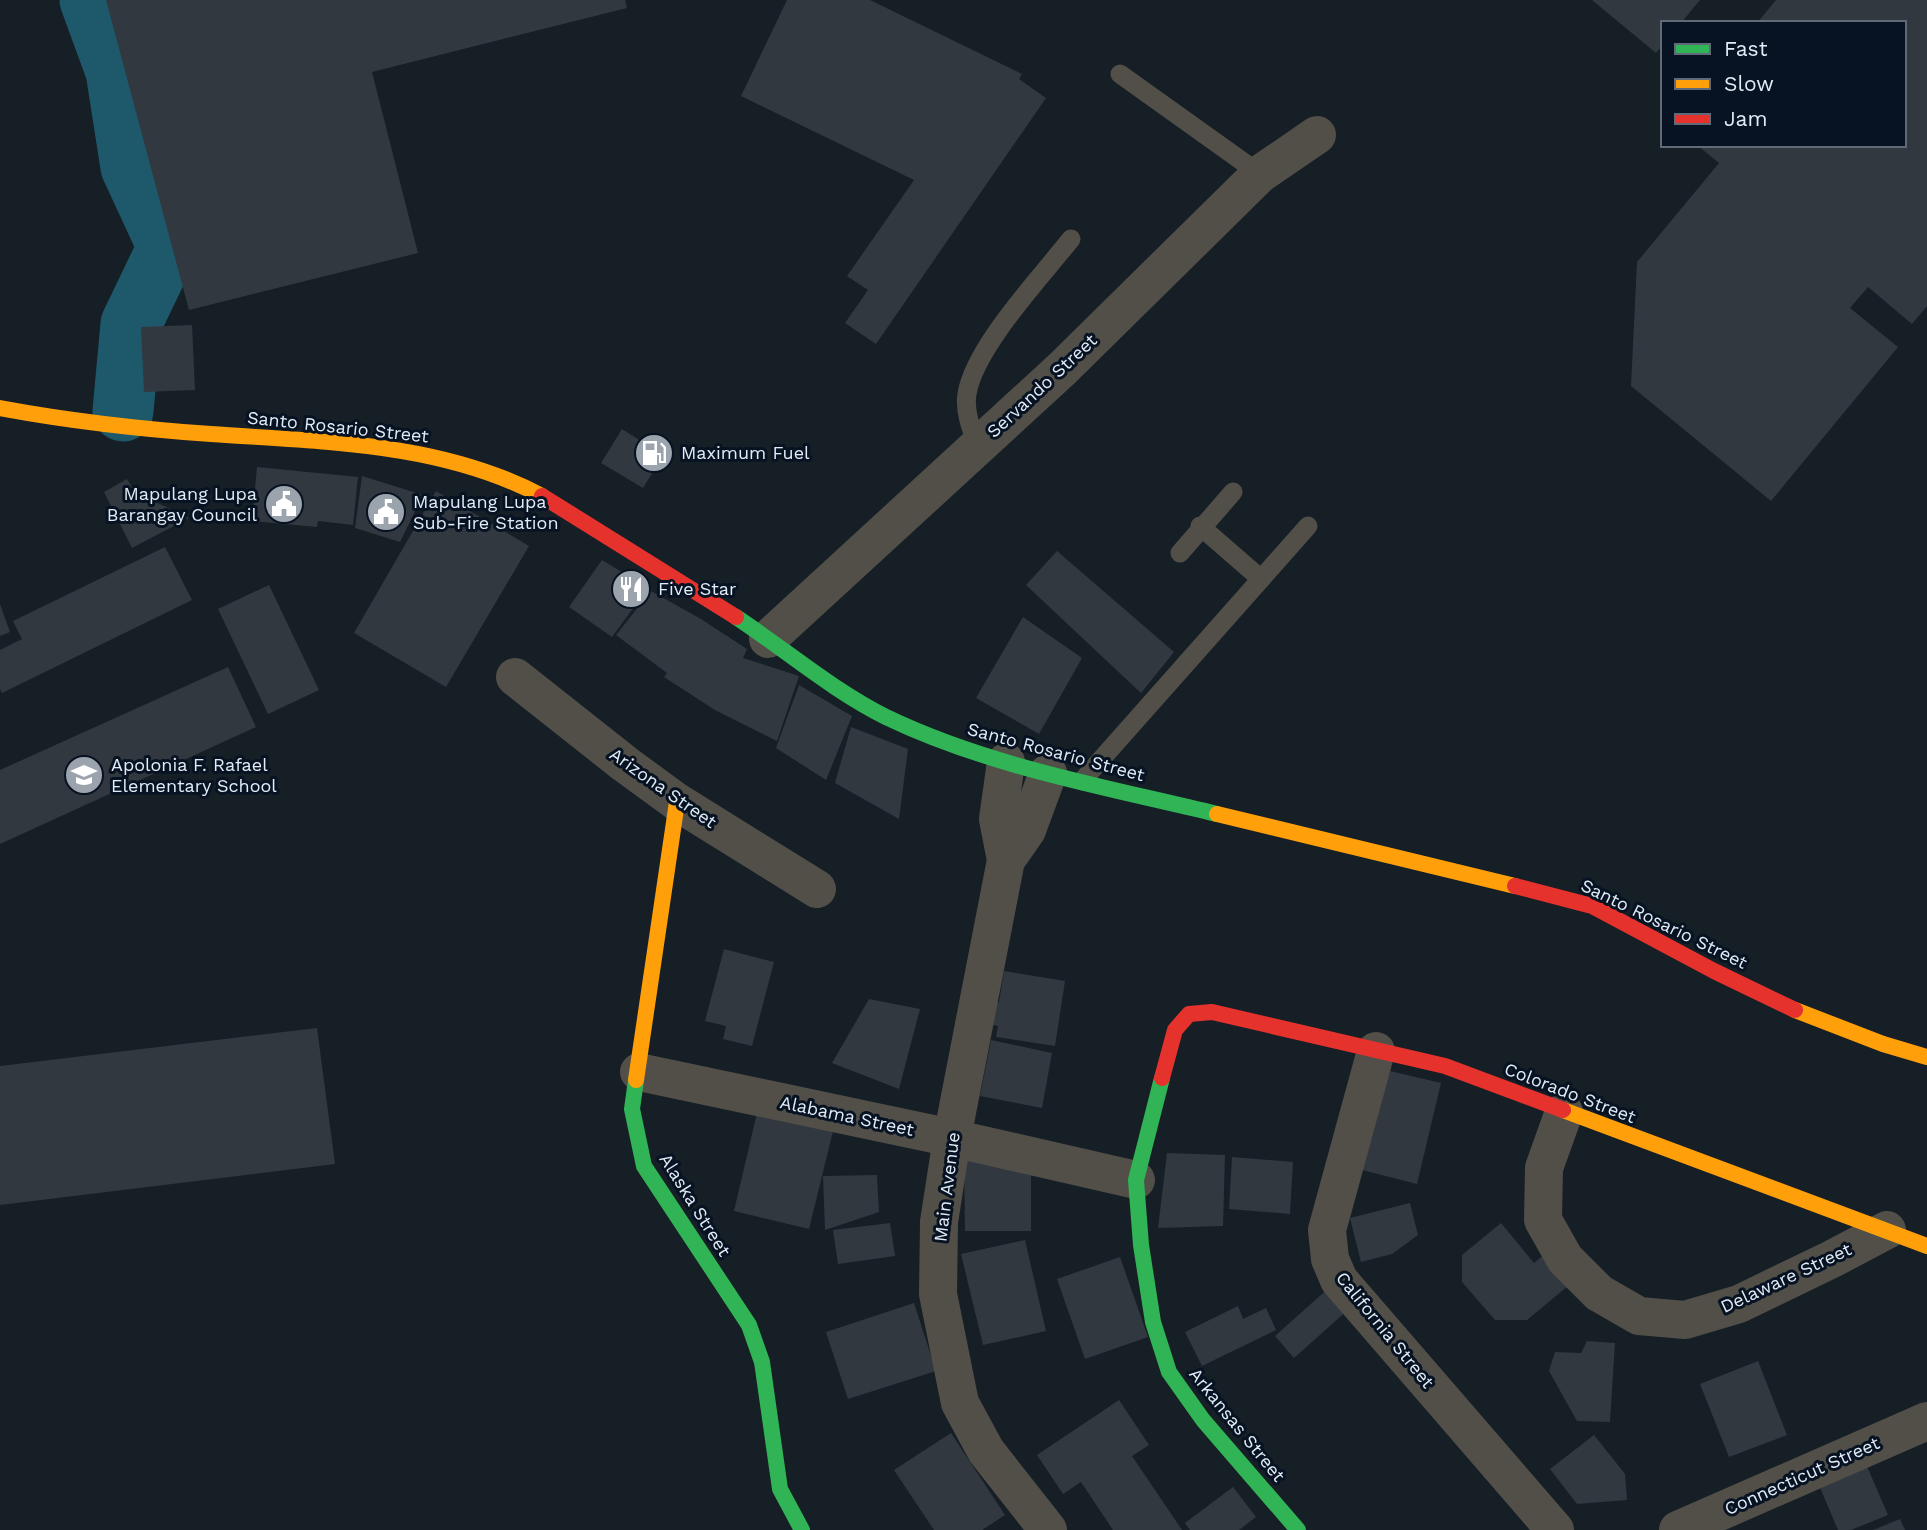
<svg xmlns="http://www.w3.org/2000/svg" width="1927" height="1530" font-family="'Work Sans',sans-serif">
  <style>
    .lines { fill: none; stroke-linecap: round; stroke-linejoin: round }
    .river { stroke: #1d596b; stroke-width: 61 }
    .building { fill: #323840 }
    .lane { stroke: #514f48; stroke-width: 19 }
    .street { stroke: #514f48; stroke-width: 38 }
    .fast { stroke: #30b455; stroke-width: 16 }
    .slow { stroke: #ff9f0a; stroke-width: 16 }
    .jam { stroke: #e5322d; stroke-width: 16 }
    .labels { text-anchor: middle; stroke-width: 6; stroke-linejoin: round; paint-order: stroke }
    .street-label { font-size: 18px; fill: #e2ebf6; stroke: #071322 }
    .poi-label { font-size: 18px; fill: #e2ebf6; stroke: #071322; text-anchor: start }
  </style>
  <rect width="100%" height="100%" fill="#161e26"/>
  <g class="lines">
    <path class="river" d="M90,0L116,71L131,167L168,247L131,324L123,411"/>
  </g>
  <g class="building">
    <path d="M106,0H625L627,8L372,72L418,253L189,310Z"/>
    <path d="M787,0H870L1022,74L1019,79L1046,98L876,344L845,323L868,290L847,276L914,180L741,96Z"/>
    <path d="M1592,0H1700L1681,23H1663V45L1656,53Z"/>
    <path d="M1776,0H1927V306L1912,324L1868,287L1850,308L1898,347L1771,501L1631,386L1637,262L1719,163L1697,145H1904V23H1757Z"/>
    <path d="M192,325L195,390L144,392L141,327Z"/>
    <path d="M622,429L663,455L643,488L601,463Z"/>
    <path d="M257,467L358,477L353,525L318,521L317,527L252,521Z"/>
    <path d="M362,476L423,495L400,542L355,528Z"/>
    <path d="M127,479L135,492L189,518L132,548L104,492Z"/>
    <path d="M436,491L529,546L446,687L354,633Z"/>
    <path d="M165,547L192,600L2,693L0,689V650L22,639L13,621Z"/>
    <path d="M1057,551L1174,652L1141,693L1026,585Z"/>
    <path d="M602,560L648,588L612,637L569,607Z"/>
    <path d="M269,585L319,690L268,714L218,609Z"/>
    <path d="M651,591L701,619L747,649L743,658L799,676L777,741L715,710L664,677L667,673L616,635Z"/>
    <path d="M0,604L10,632L0,636Z"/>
    <path d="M1023,617L1082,658L1039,734L976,698Z"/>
    <path d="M228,667L256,727L0,844V770Z"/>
    <path d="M799,685L852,716L826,780L776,748Z"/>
    <path d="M851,727L908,749L899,819L835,783Z"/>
    <path d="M724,949L774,962L752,1046L723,1039L726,1026L705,1021Z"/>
    <path d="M1004,971L1065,981L1055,1046L996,1037L998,1026L987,1024L990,1006L999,1002Z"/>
    <path d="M869,999L920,1009L899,1089L832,1063Z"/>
    <path d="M317,1028L335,1164L0,1205V1066Z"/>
    <path d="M991,1040L1052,1053L1042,1108L980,1096Z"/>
    <path d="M1386,1070L1441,1083L1417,1184L1362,1170Z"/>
    <path d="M760,1100L836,1119L809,1229L734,1211Z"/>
    <path d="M1167,1153L1225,1155L1223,1226L1158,1228Z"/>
    <path d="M964,1155L1031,1156V1231H965Z"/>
    <path d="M1232,1157L1293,1162L1290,1214L1229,1209Z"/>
    <path d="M877,1175L879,1212L825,1230L823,1176Z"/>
    <path d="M1410,1203L1418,1235L1392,1254L1361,1262L1350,1218Z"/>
    <path d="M890,1223L895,1256L838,1264L833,1230Z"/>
    <path d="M1501,1223L1534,1263L1553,1247L1568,1286L1527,1320H1495L1462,1282V1255Z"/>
    <path d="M1025,1240L1046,1331L983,1345L961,1254Z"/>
    <path d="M1120,1257L1148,1337L1085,1359L1057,1279Z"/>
    <path d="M1331,1286L1350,1308L1294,1358L1275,1336Z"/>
    <path d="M914,1303L936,1371L848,1399L826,1332Z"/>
    <path d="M1238,1306L1243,1319L1266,1308L1276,1330L1202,1366L1185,1332Z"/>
    <path d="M1587,1341L1615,1343L1610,1422L1577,1421L1549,1371L1555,1352L1581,1353Z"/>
    <path d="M1758,1361L1787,1435L1729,1457L1700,1384Z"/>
    <path d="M1119,1400L1149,1445L1132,1456L1182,1530H1113L1081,1482L1063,1494L1037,1455Z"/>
    <path d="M951,1433L1005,1515L982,1530H934L894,1470Z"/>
    <path d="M1594,1435L1625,1474L1627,1500L1577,1504L1550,1469Z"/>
    <path d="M1863,1457L1888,1515L1851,1530H1838L1816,1478Z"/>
    <path d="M1233,1487L1256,1517L1239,1530H1190L1185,1523Z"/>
    <path d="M1900,1519L1905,1530H1873Z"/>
  </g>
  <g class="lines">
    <g class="lane">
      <path d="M1120,74L1260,174"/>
      <path d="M978,446C972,431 964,412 967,394C974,348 1041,277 1071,239"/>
      <path d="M1200,526L1261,579"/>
      <path d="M1180,553L1233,492"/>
      <path d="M1082,781L1308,526"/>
    </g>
    <g class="street">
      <path d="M768,639L1062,369L1260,174L1317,135"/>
      <path d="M515,677L625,764L677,802L817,889"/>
      <path d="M1048,773L1027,830L1006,860L952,1138L939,1222L938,1294L960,1403L986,1451L1048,1530"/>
      <path d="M1006,860L998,819L1006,762"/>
      <path d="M1376,1051L1327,1230L1330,1259L1339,1280L1555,1530"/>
      <path d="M639,1072L952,1138L1136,1180"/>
      <path d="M1564,1112L1544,1168L1543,1220L1565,1259L1599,1293L1639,1316L1685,1320L1739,1304L1832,1259L1887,1230"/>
      <path d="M1678,1530L1927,1421"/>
    </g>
    <g class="fast">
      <path d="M736,617C786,650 832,690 886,717C990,767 1106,787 1217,814"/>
      <path d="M1162,1078L1136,1180L1141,1245L1153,1322L1169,1372L1203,1420L1298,1530"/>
      <path d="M636,1080L632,1109L644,1166L749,1325L762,1362L780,1489L802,1530"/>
    </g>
    <g class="slow">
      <path d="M0,408C70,421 140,429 211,434C323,442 440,442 542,496"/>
      <path d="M1217,814L1515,886"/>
      <path d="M1795,1010L1883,1044L1927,1057"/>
      <path d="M636,1080L677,802"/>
      <path d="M1563,1110L1927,1246"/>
    </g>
    <g class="jam">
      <path d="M542,496L736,617"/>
      <path d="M1515,886L1592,906L1714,971L1795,1010"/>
      <path d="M1162,1078L1175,1030L1189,1014L1212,1012L1445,1066L1563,1110"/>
    </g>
  </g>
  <defs>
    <symbol id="fuel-disc" viewBox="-11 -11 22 22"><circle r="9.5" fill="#9ba3ad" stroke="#071322"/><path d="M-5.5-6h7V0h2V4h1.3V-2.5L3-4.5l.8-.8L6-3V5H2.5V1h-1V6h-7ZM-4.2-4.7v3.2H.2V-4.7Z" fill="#fff"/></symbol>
    <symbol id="civic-disc" viewBox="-11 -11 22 22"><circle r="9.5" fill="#9ba3ad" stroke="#071322"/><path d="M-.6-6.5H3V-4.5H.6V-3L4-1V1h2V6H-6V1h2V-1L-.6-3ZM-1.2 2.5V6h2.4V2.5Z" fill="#fff"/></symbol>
    <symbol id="restaurant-disc" viewBox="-11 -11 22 22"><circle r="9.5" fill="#9ba3ad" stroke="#071322"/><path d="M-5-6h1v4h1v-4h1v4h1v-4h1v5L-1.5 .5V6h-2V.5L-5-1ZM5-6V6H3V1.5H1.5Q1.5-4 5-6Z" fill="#fff"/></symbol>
    <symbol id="school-disc" viewBox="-11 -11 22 22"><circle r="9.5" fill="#9ba3ad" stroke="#071322"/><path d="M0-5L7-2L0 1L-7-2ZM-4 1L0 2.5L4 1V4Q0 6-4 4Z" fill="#fff"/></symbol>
  </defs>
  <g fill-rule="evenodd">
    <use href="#fuel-disc" x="632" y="431" width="44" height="44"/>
    <use href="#civic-disc" x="262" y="482" width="44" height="44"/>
    <use href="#civic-disc" x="364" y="490" width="44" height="44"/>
    <use href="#restaurant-disc" x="609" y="567" width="44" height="44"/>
    <use href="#school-disc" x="62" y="753" width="44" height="44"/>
  </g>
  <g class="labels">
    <g class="street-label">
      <text transform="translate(1042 386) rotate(-43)" y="6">Servando Street</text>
      <text transform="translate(338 427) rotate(6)" y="6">Santo Rosario Street</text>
      <text transform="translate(1056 752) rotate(15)" y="6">Santo Rosario Street</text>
      <text transform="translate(663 788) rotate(35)" y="6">Arizona Street</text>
      <text transform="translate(1664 924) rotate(26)" y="6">Santo Rosario Street</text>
      <text transform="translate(1570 1093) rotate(21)" y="6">Colorado Street</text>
      <text transform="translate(847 1116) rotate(12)" y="6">Alabama Street</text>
      <text transform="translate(947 1187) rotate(-83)" y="6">Main Avenue</text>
      <text transform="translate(695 1205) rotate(58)" y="6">Alaska Street</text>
      <text transform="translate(1786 1278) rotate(-25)" y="6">Delaware Street</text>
      <text transform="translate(1385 1330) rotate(51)" y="6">California Street</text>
      <text transform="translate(1237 1425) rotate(51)" y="6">Arkansas Street</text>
      <text transform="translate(1802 1476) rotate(-24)" y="6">Connecticut Street</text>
    </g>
    <g class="poi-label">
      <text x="681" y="459">Maximum Fuel</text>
      <text x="257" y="500" text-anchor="end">Mapulang Lupa<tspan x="257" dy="21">Barangay Council</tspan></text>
      <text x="413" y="508">Mapulang Lupa<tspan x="413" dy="21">Sub-Fire Station</tspan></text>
      <text x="658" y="595">Five Star</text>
      <text x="111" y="771">Apolonia F. Rafael<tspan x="111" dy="21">Elementary School</tspan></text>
    </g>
  </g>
  <rect x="1661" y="21" width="245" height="126" fill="#071322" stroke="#5f6977" stroke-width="2"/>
  <rect x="1675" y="44" width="35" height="10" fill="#30b455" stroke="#5f6977" stroke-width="2"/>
  <text x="1724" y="56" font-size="21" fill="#e2ebf6">Fast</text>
  <rect x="1675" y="79" width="35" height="10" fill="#ff9f0a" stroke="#5f6977" stroke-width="2"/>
  <text x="1724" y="91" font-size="21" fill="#e2ebf6">Slow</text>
  <rect x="1675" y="114" width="35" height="10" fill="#e5322d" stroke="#5f6977" stroke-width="2"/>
  <text x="1724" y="126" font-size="21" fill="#e2ebf6">Jam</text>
</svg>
